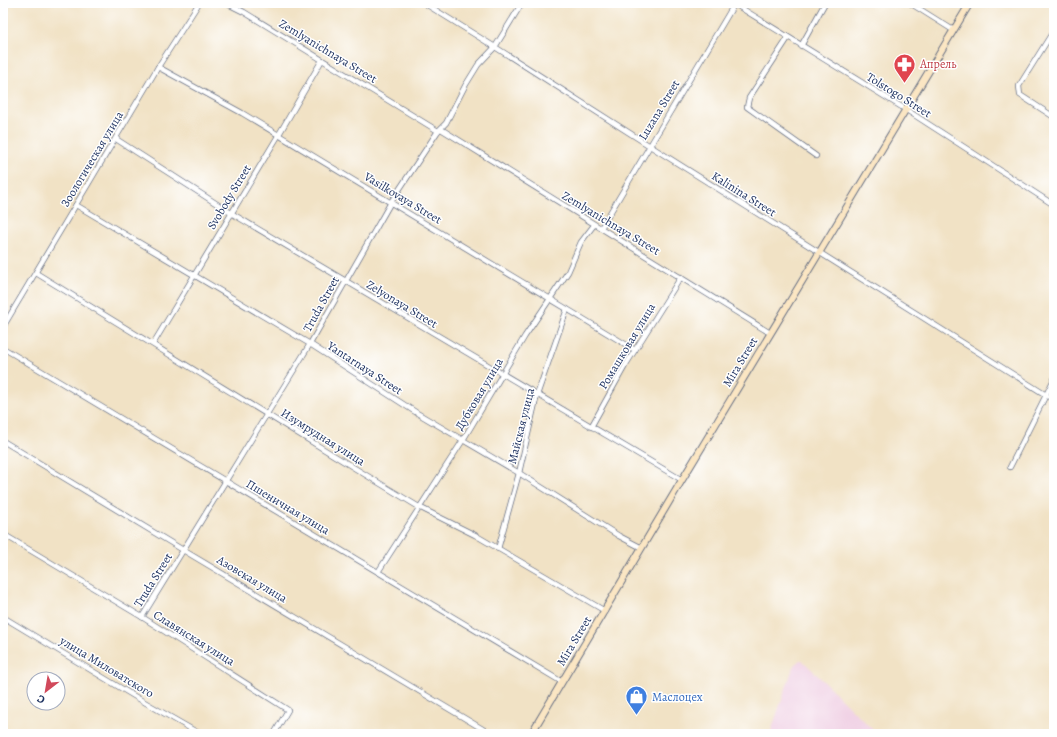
<svg xmlns="http://www.w3.org/2000/svg" width="1057" height="737" font-family="Alegreya,serif">
  <style>
    .built { fill: #f0d0e4 }
    .lines { fill: none; stroke-linecap: round; stroke-linejoin: round }
    .street-casing { stroke: #666e82; stroke-width: 6 }
    .secondary-casing { stroke: #666e82; stroke-width: 8 }
    .street { stroke: #fff; stroke-width: 4.5 }
    .secondary { stroke: #fbe6c3; stroke-width: 6 }
    .labels { text-anchor: middle; stroke-width: 3; stroke-linejoin: round; paint-order: stroke }
    .street-label { font-size: 12px; fill: #1b2f5e; stroke: #fff }
    .health-label { font-size: 12px; fill: #be3a42; stroke: #fff; text-anchor: start }
    .shop-label { font-size: 12px; fill: #366cbe; stroke: #fff; text-anchor: start }
  </style>
  <rect width="100%" height="100%" fill="#fff"/>
  <filter id="ink" filterUnits="userSpaceOnUse"><feTurbulence type="fractalNoise" baseFrequency=".025" numOctaves="2"/><feDisplacementMap in="SourceGraphic" scale="8" xChannelSelector="R" yChannelSelector="G"/><feConvolveMatrix kernelMatrix="1 2 1 2 8 2 1 2 1" color-interpolation-filters="sRGB"/></filter>
  <filter id="wash" filterUnits="userSpaceOnUse"><feTurbulence type="fractalNoise" baseFrequency=".012" numOctaves="4" result="noise"/><feDisplacementMap in="SourceGraphic" scale="16" xChannelSelector="R" yChannelSelector="G"/><feGaussianBlur stdDeviation="0.9" result="paint"/><feColorMatrix in="noise" values="0 0 0 0 0 0 0 0 0 0 0 0 0 0 0 0 0 1.4 0 .05"/><feComposite in="paint" operator="in"/></filter>
  <g filter="url(#wash)">
    <rect width="100%" height="100%" fill="#f1e2c5"/>
    <path class="built" d="M800,660H802L877,734H770L794,665Z"/>
  </g>
  <g filter="url(#ink)">
    <g class="lines">
      <defs>
        <g id="street">
          <path d="M226,3L244,12L438,131"/>
          <path d="M424,3L495,47L650,146L1054,400"/>
          <path d="M733,3L905,109L1054,205"/>
          <path d="M910,3L953,30"/>
          <path d="M1054,30L1019,86L1020,95L1054,117"/>
          <path d="M788,38L749,98L747,107L816,156"/>
          <path d="M801,46L825,3"/>
          <path d="M158,67L242,113L635,350"/>
          <path d="M441,129L770,333"/>
          <path d="M116,139L231,213L682,480"/>
          <path d="M76,205L310,344L417,413L519,473L619,536L642,548"/>
          <path d="M601,228L735,3"/>
          <path d="M36,273L361,472L419,507L475,535L605,611"/>
          <path d="M3,327L158,67L199,3"/>
          <path d="M153,344L278,136L322,60"/>
          <path d="M3,348L562,682"/>
          <path d="M591,427L625,366L681,277"/>
          <path d="M3,441L183,550L491,734"/>
          <path d="M1010,467L1054,379"/>
          <path d="M3,534L142,617L288,710L274,734"/>
          <path d="M498,549L519,473L537,395L567,309"/>
          <path d="M378,572L463,440L525,336L568,272L581,242L594,225"/>
          <path d="M3,617L134,696L200,734"/>
          <path d="M142,617L310,344L391,202L438,131L446,123L465,86L478,65L495,47L522,3"/>
        </g>
        <path id="secondary" d="M531,734L682,480L970,3"/>
      </defs>
      <use href="#street" class="street-casing"/>
      <use href="#secondary" class="secondary-casing"/>
      <use href="#street" class="street"/>
      <use href="#secondary" class="secondary"/>
    </g>
  </g>
  <defs>
    <symbol id="pharmacy-pin" viewBox="-11 -11 22 30"><path d="M0 17L-7.5 6A9.5 9.5 0 1 1 7.5 6Z" fill="#e0444e" stroke="#fff"/><path d="M-2-6h4v4h4v4h-4v4h-4v-4h-4v-4h4Z" fill="#fff"/></symbol>
    <symbol id="shop-pin" viewBox="-11 -11 22 30"><path d="M0 17L-7.5 6A9.5 9.5 0 1 1 7.5 6Z" fill="#3f7fe0" stroke="#fff"/><path d="M-5-2.5h2.3a2.7 3.5 0 0 1 5.4 0H5L5.5 6h-11ZM-1.5-2.5h3a1.5 2.3 0 0 0-3 0Z" fill="#fff"/></symbol>
  </defs>
  <g fill-rule="evenodd">
    <use href="#pharmacy-pin" x="892" y="52" width="25" height="34"/>
    <use href="#shop-pin" x="624" y="684" width="25" height="34"/>
  </g>
  <g class="labels">
    <g class="street-label">
      <text transform="translate(328 51) rotate(31)" y="4">Zemlyanichnaya Street</text>
      <text transform="translate(899 95) rotate(32)" y="4">Tolstogo Street</text>
      <text transform="translate(659 110) rotate(-59)" y="4">Luzana Street</text>
      <text transform="translate(92 159) rotate(-59)" y="4">Зоологическая улица</text>
      <text transform="translate(744 194) rotate(32)" y="4">Kalinina Street</text>
      <text transform="translate(229 197) rotate(-59)" y="4">Svobody Street</text>
      <text transform="translate(403 198) rotate(31)" y="4">Vasilkovaya Street</text>
      <text transform="translate(611 223) rotate(31)" y="4">Zemlyanichnaya Street</text>
      <text transform="translate(321 304) rotate(-61)" y="4">Truda Street</text>
      <text transform="translate(402 304) rotate(31)" y="4">Zelyonaya Street</text>
      <text transform="translate(627 346) rotate(-59)" y="4">Ромашковая улица</text>
      <text transform="translate(740 362) rotate(-59)" y="4">Mira Street</text>
      <text transform="translate(365 368) rotate(33)" y="4">Yantarnaya Street</text>
      <text transform="translate(479 394) rotate(-59)" y="4">Дубковая улица</text>
      <text transform="translate(521 426) rotate(-76)" y="4">Майская улица</text>
      <text transform="translate(323 437) rotate(32)" y="4">Изумрудная улица</text>
      <text transform="translate(288 507) rotate(31)" y="4">Пшеничная улица</text>
      <text transform="translate(252 579) rotate(31)" y="4">Азовская улица</text>
      <text transform="translate(153 580) rotate(-58)" y="4">Truda Street</text>
      <text transform="translate(194 638) rotate(32)" y="4">Славянская улица</text>
      <text transform="translate(574 641) rotate(-59)" y="4">Mira Street</text>
      <text transform="translate(107 667) rotate(31)" y="4">улица Миловатского</text>
    </g>
    <g class="health-label">
      <text x="920" y="68">Апрель</text>
    </g>
    <g class="shop-label">
      <text x="652" y="701">Маслоцех</text>
    </g>
  </g>
  <rect width="1057" height="737" fill="none" stroke="#fff" stroke-width="16"/>
  <g transform="translate(46 691) rotate(211)"><circle r="19" fill="#ffffff" stroke="#a4acbf"/>
  <path d="M0-3L7 15L0 10L-7 15Z" fill="#d1495b"/>
  <text y="-6" font-size="11" font-weight="bold" text-anchor="middle" fill="#1b2f5e">С</text>
  </g>
</svg>
